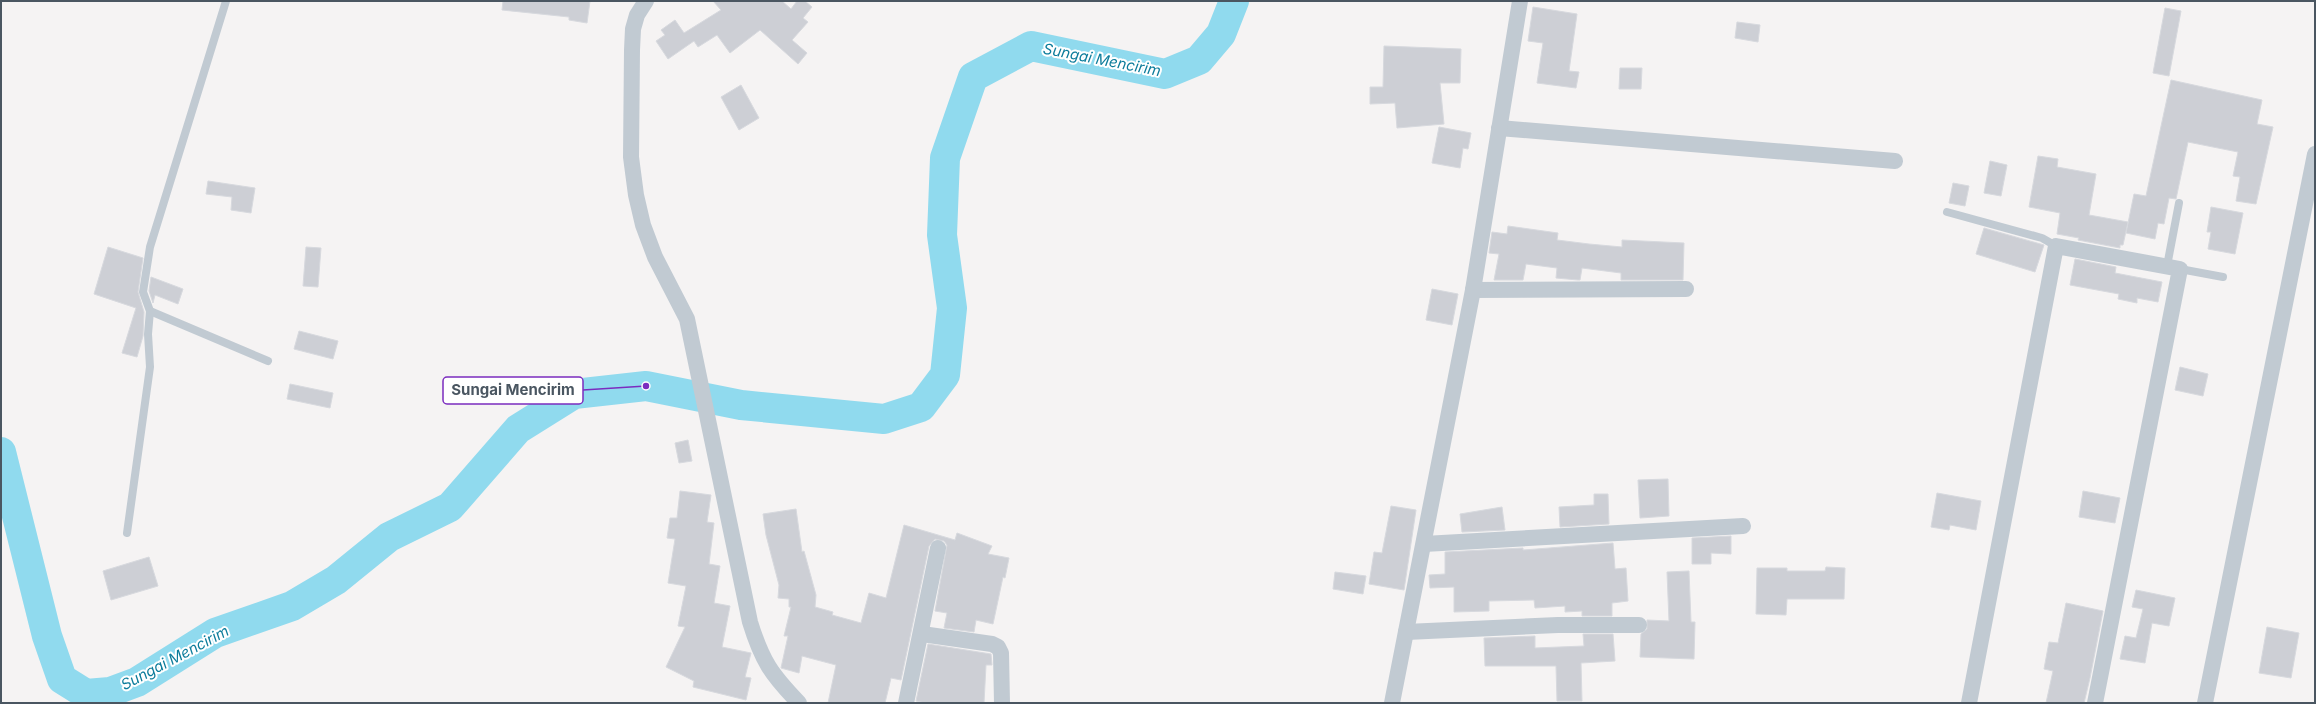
<svg xmlns="http://www.w3.org/2000/svg" width="2316" height="704" font-family="Inter,sans-serif">
  <style>
    .lines { fill: none; stroke-linecap: round; stroke-linejoin: round }
    .river { stroke: #90daee; stroke-width: 30 }
    .building { fill: #cdcfd5; stroke: #d7d9de }
    .service { stroke: #c1cad2; stroke-width: 8 }
    .minor { stroke: #c1cad2; stroke-width: 16 }
    .labels { text-anchor: middle; stroke-width: 4; stroke-linejoin: round; paint-order: stroke }
    .water-label { font-size: 15px; font-style: italic; fill: #0c7c9b; stroke: #fff }
    .leader { fill: none; stroke: #7b2cbf; stroke-width: 1.5 }
    .callout-dot { fill: #7b2cbf; stroke: #fff; stroke-width: 1.5 }
    .callout { fill: #fff; stroke: #7b2cbf; stroke-width: 1.5 }
    .callout-label { font-size: 15px; text-anchor: middle; font-weight: bold; fill: #4a5661 }
  </style>
  <rect width="100%" height="100%" fill="#f5f3f3"/>
  <g class="lines">
    <path class="river" d="M1,452L47,636L62,679L86,694L110,692L137,682L215,633L292,606L336,580L389,537L450,507L518,429L574,394L646,386L741,405L884,419L921,407L945,375L952,308L942,235L945,158L973,77L1031,46L1165,74L1199,60L1221,34L1234,1"/>
  </g>
  <g class="building">
    <path d="M503,1H590L587,23L569,20V17L502,10Z"/>
    <path d="M713,1H782L791,9L797,1H805L812,7L803,18L808,22L792,40L807,53L798,64L760,30L730,53L717,35L698,47L694,41L668,59L656,41L665,35L661,30L675,20L684,33L721,10Z"/>
    <path d="M1533,7L1577,14L1569,71L1579,72L1576,88L1537,83L1543,43L1528,41Z"/>
    <path d="M2165,8L2181,11L2169,76L2153,73Z"/>
    <path d="M1737,22L1760,25L1758,42L1735,38Z"/>
    <path d="M1384,46L1461,49L1460,83H1440L1444,124L1397,128L1395,103L1370,104V87H1383Z"/>
    <path d="M1620,68H1642L1641,89H1619Z"/>
    <path d="M2171,80L2262,100L2257,124L2273,127L2256,204L2236,201L2240,177L2233,176L2238,152L2188,142L2176,199L2169,198L2164,224L2158,223L2155,239L2126,233L2134,194L2146,196Z"/>
    <path d="M741,85L759,118L739,130L721,97Z"/>
    <path d="M1439,127L1471,133L1468,149L1463,148L1460,168L1432,163Z"/>
    <path d="M2038,156L2058,159L2057,167L2096,174L2089,215L2128,222L2123,245H2120V248L2078,240L2079,238L2057,234L2060,213L2029,207Z"/>
    <path d="M1990,161L2007,165L2001,196L1984,193Z"/>
    <path d="M208,181L255,188L251,213L231,210L232,197L206,194Z"/>
    <path d="M1953,183L1969,186L1965,206L1949,203Z"/>
    <path d="M2211,207L2243,213L2235,254L2208,249L2211,232H2207Z"/>
    <path d="M1508,226L1558,233L1557,240L1589,244L1622,247V240L1684,243L1683,280H1621V273L1582,268L1580,280H1578L1556,278L1557,268L1526,264L1523,280H1494L1499,254L1489,253L1492,232L1507,234Z"/>
    <path d="M1984,228L2044,245L2035,272L1976,254Z"/>
    <path d="M108,247L143,258L138,292L144,312L143,336L137,357L122,353L136,308L94,294Z"/>
    <path d="M306,247L321,248L318,287L303,286Z"/>
    <path d="M2075,259L2116,267L2115,273L2162,282L2158,302L2137,298V303L2118,299L2119,294L2070,285Z"/>
    <path d="M151,277L183,289L178,304L155,295L153,303L149,291Z"/>
    <path d="M1432,289L1458,294L1452,325L1426,320Z"/>
    <path d="M299,331L338,341L333,359L294,349Z"/>
    <path d="M2180,367L2208,374L2203,396L2175,390Z"/>
    <path d="M290,384L333,393L330,408L287,399Z"/>
    <path d="M688,440L692,461L679,463L675,443Z"/>
    <path d="M1668,479L1669,516L1640,518L1638,480Z"/>
    <path d="M680,491L711,495L707,522L714,523L709,564L720,566L714,603L730,606L722,647L751,653L745,677L751,678L746,700L693,687L694,681L666,667L685,627L678,626L686,586L668,583L675,539L667,538L670,518H677Z"/>
    <path d="M2083,491L2120,498L2115,523L2079,517Z"/>
    <path d="M1937,493L1981,501L1976,530L1950,525L1949,530L1931,527Z"/>
    <path d="M1594,494H1608L1609,524L1560,527L1559,507L1594,505Z"/>
    <path d="M1391,506L1416,510L1404,590L1369,584L1374,552L1382,553Z"/>
    <path d="M1502,507L1505,530L1462,532L1460,514Z"/>
    <path d="M796,509L802,552L804,551L816,595L815,607L833,612L832,615L861,623L869,593L886,598L904,525L955,540L957,533L992,546L988,554L1009,558L1005,578L1003,577L993,624L976,620L974,632L944,628L947,613L935,611L947,545L944,541L935,539L929,546L901,680L891,678L885,703H828L836,665L802,656L799,673L781,668L788,636H784L791,607H789V599L778,598L779,585L766,535L763,514Z"/>
    <path d="M1731,536V554L1711,553V564H1692V538Z"/>
    <path d="M1613,543L1615,569L1626,568L1628,601L1612,603V616H1582V611L1565,612V606L1535,608L1534,600L1489,601V611L1454,612V587L1430,588L1429,575L1445,574V552L1523,548V550Z"/>
    <path d="M149,557L158,586L111,600L103,571Z"/>
    <path d="M1826,567L1845,568L1844,599H1787L1786,615L1756,614L1757,568H1787V571H1825Z"/>
    <path d="M1689,571L1691,622H1695L1694,659L1640,657L1641,634L1647,629V620L1669,621L1667,572Z"/>
    <path d="M1335,572L1366,576L1363,594L1333,589Z"/>
    <path d="M2136,590L2175,598L2169,626L2152,623L2145,663L2120,659L2125,636L2136,638L2143,609L2132,607Z"/>
    <path d="M2066,603L2103,611L2090,678L2084,703H2046L2053,671L2044,669L2049,642L2058,643Z"/>
    <path d="M2267,627L2299,633L2291,678L2259,673Z"/>
    <path d="M1583,634H1613L1615,661L1581,663L1582,701H1557L1556,666H1485L1484,638L1535,636V648L1584,646Z"/>
    <path d="M928,644L991,654L992,665H986L984,703H925L916,701Z"/>
  </g>
  <g class="lines">
    <g class="service">
      <path d="M226,1L150,247L143,292L150,311L268,361"/>
      <path d="M1947,212L2042,238L2056,246"/>
      <path d="M2167,266L2179,203"/>
      <path d="M2180,269L2223,277"/>
      <path d="M127,533L150,367L148,334L150,311"/>
    </g>
    <g class="minor">
      <path d="M646,1L637,15L633,29L632,50L631,157L636,195L643,225L655,257L687,319L750,622C762,661 771,674 799,703"/>
      <path d="M1499,128L1895,161"/>
      <path d="M1473,290L1686,289"/>
      <path d="M1424,544L1743,526"/>
      <path d="M1406,632L1558,625H1639"/>
      <path d="M922,634L992,644L998,647L1001,653L1002,703"/>
      <path d="M906,703L938,548"/>
      <path d="M1392,703L1473,290L1520,1"/>
      <path d="M1969,703L2056,246L2180,269L2095,703"/>
      <path d="M2205,703L2315,154"/>
    </g>
  </g>
  <g class="labels">
    <g class="water-label">
      <text transform="translate(1102 60) rotate(11)" y="5">Sungai Mencirim</text>
      <text transform="translate(175 658) rotate(-28)" y="5">Sungai Mencirim</text>
    </g>
  </g>
  <path class="leader" d="M646 386L583 390"/>
  <circle class="callout-dot" cx="646" cy="386" r="4"/>
  <rect class="callout" x="443" y="377" width="140" height="27" rx="4"/>
  <g class="callout-label">
    <text x="513" y="395">Sungai Mencirim</text>
  </g>
  <rect width="2316" height="704" fill="none" stroke="#4a5661" stroke-width="4"/>
</svg>
